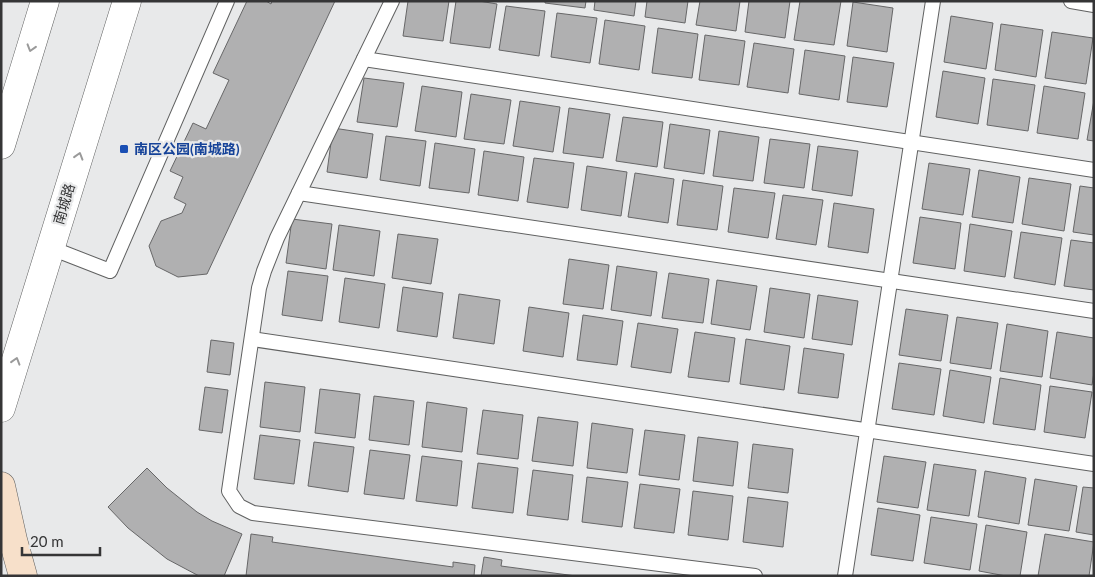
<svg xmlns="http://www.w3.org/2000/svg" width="1095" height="577" font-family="Lato,'Noto Sans SC',sans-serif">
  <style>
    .building { fill: #b0b0b1; stroke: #676768 }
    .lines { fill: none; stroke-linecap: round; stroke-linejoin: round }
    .service-casing { stroke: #606161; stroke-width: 16 }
    .tertiary-casing { stroke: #606161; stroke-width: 29 }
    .secondary-casing { stroke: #606161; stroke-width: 29 }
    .service { stroke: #fff; stroke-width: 14 }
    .tertiary { stroke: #fff; stroke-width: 28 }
    .secondary { stroke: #f7e0ca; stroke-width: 28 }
    .oneway { stroke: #9a9a9a }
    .transit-dot { fill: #1a4fb4; stroke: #e8e9ea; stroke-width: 2 }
    .labels { text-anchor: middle; stroke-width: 4.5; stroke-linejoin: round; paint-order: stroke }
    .transit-label { font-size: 14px; font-weight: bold; fill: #164399; stroke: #e8e9ea; text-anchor: start }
    .street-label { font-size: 14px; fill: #353536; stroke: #e8e9ea }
  </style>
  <rect width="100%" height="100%" fill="#e8e9ea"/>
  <g class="building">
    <path d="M247,1H266L271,4L272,1H335L207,274L178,277L156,266L149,246L161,221L182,213L186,204L174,198L183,177L170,171L193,123L206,129L229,80L213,73Z"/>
    <path d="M408,1H449L443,41L403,36Z"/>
    <path d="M456,1H479L497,4L490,48L450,43Z"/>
    <path d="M545,1H586L585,8L545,3Z"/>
    <path d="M595,1H636L634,16L594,10Z"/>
    <path d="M647,1H688L685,23L645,17Z"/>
    <path d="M700,1H740L736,31L696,25Z"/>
    <path d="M749,1H790L785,38L745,32Z"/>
    <path d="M800,1H841L834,45L794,40Z"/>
    <path d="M853,2L893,8L887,52L847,46Z"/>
    <path d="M506,6L545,11L539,56L499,50Z"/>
    <path d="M557,13L597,18L590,63L551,57Z"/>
    <path d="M951,16L993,23L986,69L944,62Z"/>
    <path d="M605,20L645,26L639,70L599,64Z"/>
    <path d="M1001,24L1043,30L1036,77L995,70Z"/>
    <path d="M658,28L698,34L692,78L652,73Z"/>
    <path d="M1052,32L1093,38L1086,84L1045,78Z"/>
    <path d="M705,35L745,41L739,85L699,80Z"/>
    <path d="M754,43L794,49L788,93L747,87Z"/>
    <path d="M805,50L845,56L839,100L799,94Z"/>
    <path d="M853,57L894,63L887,107L847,102Z"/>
    <path d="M943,71L985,78L978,124L936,117Z"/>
    <path d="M364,78L404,83L397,127L357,122Z"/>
    <path d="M993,79L1035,85L1028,131L987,125Z"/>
    <path d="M422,86L462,92L456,137L415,131Z"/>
    <path d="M1044,86L1085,93L1078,139L1037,133Z"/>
    <path d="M471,94L511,100L504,144L464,139Z"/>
    <path d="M1094,100V141L1087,140Z"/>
    <path d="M520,101L560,107L553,152L513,146Z"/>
    <path d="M569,108L610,114L603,158L563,153Z"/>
    <path d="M623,117L663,122L657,167L616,161Z"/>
    <path d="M670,124L710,130L704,174L664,168Z"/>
    <path d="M333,128L373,134L367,178L327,172Z"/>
    <path d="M719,131L759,137L753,181L713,176Z"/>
    <path d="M386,136L426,141L420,186L380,180Z"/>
    <path d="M770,139L810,144L804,188L764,183Z"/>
    <path d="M435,143L475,149L469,193L429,188Z"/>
    <path d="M818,146L858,151L852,196L812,190Z"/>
    <path d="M484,151L524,157L518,201L478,195Z"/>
    <path d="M534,158L574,163L568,208L527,202Z"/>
    <path d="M929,163L970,169L963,215L922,209Z"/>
    <path d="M587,166L627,172L621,216L581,210Z"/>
    <path d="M979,170L1020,177L1013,223L972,217Z"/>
    <path d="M635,173L674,179L668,223L628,217Z"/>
    <path d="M1029,178L1071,184L1064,231L1022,224Z"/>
    <path d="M683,180L723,186L717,230L677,225Z"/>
    <path d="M1080,186L1094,188V235L1073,232Z"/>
    <path d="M734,188L775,193L768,238L728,232Z"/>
    <path d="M783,195L823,200L816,245L776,239Z"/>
    <path d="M834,203L874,209L868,253L828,247Z"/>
    <path d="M920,217L961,223L955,269L913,263Z"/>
    <path d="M292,219L332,224L326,269L286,263Z"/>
    <path d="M970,224L1012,231L1005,277L964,271Z"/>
    <path d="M339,225L380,231L374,276L333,270Z"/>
    <path d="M1021,232L1062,238L1055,285L1014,278Z"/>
    <path d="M398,234L438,239L431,284L392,278Z"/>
    <path d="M1071,240L1094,243V290L1064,286Z"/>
    <path d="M569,259L609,265L603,309L563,304Z"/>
    <path d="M617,266L657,272L651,316L611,310Z"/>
    <path d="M288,271L328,276L322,321L282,315Z"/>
    <path d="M669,273L709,279L703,323L662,318Z"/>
    <path d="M345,278L385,284L379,328L339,322Z"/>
    <path d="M717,280L757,286L750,330L711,324Z"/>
    <path d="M403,287L443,293L437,337L397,331Z"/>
    <path d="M770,288L810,294L804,338L764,332Z"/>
    <path d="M459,294L500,300L494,344L453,338Z"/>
    <path d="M818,295L858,301L852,345L812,339Z"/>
    <path d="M529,307L569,313L563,357L523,351Z"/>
    <path d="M906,309L948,315L941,361L899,355Z"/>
    <path d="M583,315L623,321L617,365L577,360Z"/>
    <path d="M957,317L998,323L991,369L950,363Z"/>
    <path d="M638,323L678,329L671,373L631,367Z"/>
    <path d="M1007,324L1048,331L1042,377L1000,371Z"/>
    <path d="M695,332L735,338L729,382L688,377Z"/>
    <path d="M1057,332L1094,338V372L1092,385L1050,378Z"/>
    <path d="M746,339L790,346L784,390L740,384Z"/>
    <path d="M211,340L234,343L230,375L207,372Z"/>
    <path d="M804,348L844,354L838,398L798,393Z"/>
    <path d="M899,363L941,369L934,415L892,409Z"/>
    <path d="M950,370L991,377L984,423L943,416Z"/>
    <path d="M1000,378L1041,385L1035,430L993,424Z"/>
    <path d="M265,382L305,387L300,432L260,427Z"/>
    <path d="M1050,386L1092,392L1085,438L1044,432Z"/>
    <path d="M205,387L228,390L222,433L199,430Z"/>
    <path d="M320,389L360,394L355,438L315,433Z"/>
    <path d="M374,396L414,401L409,445L369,440Z"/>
    <path d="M427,402L467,408L462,452L422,447Z"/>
    <path d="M483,410L523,415L518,459L477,454Z"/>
    <path d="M538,417L578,422L573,466L532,461Z"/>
    <path d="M592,423L633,429L627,473L587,468Z"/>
    <path d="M645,430L685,435L679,480L639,475Z"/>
    <path d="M260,435L300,440L294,484L254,479Z"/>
    <path d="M698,437L738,442L733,486L693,481Z"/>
    <path d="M314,442L354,447L348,492L308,486Z"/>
    <path d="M753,444L793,449L788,493L748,488Z"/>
    <path d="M370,450L410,455L404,499L364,494Z"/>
    <path d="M422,456L462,461L457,506L416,501Z"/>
    <path d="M884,456L926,462L918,508L877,502Z"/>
    <path d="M478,463L518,468L513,513L472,508Z"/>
    <path d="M934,464L976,470L969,516L927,510Z"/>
    <path d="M147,468L167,488L197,512L212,521L242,534L224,576H199L167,559L128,528L108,507Z"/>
    <path d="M533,470L573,475L568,520L527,515Z"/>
    <path d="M985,471L1026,478L1019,524L978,517Z"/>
    <path d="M587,477L628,482L622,527L582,522Z"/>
    <path d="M1035,479L1077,486L1069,531L1028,525Z"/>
    <path d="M640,484L680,489L674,533L634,528Z"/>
    <path d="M1083,487L1094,488V535L1076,532Z"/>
    <path d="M693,491L733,496L728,540L688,535Z"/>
    <path d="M748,497L788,502L783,547L743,542Z"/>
    <path d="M878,508L920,515L913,561L871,555Z"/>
    <path d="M931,517L977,524L970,570L924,563Z"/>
    <path d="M986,525L1027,532L1020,576H1006L979,571Z"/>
    <path d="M251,534L273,537L272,542L453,567V562L475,565L474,576H246Z"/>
    <path d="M1045,534L1094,542L1089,576H1038Z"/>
    <path d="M484,557L502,560L501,566L576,576H481Z"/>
  </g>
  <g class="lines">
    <defs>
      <g id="service">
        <path d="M392,1L277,238L264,271L259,288L229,491L239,506L253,513L755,576"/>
        <path d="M1071,1L1094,5"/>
        <path d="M364,59L1094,170"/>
        <path d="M299,193L1094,311"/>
        <path d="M51,248L110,271L227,1"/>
        <path d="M252,339L1094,464"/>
        <path d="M845,576L933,1"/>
      </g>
      <g id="tertiary">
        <path d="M1,145L45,1"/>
        <path d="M1,408L127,1"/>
      </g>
      <path id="secondary" d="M1,486L13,540L23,576"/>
    </defs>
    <use href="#service" class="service-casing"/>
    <use href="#tertiary" class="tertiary-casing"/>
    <use href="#secondary" class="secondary-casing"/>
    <use href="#service" class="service"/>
    <use href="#tertiary" class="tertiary"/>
    <use href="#secondary" class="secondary"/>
  </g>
  <defs><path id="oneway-chevron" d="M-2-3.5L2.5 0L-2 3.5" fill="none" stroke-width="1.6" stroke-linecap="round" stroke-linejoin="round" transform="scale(1.25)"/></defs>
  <g class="oneway">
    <use href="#oneway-chevron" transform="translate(31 48) rotate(107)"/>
    <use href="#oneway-chevron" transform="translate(79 156) rotate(-73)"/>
    <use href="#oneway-chevron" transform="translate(16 361) rotate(-73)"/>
  </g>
  <rect class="transit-dot" x="119" y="144" width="10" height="10" rx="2.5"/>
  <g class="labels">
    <g class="transit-label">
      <text x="134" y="154">南区公园(南城路)</text>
    </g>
    <g class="street-label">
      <text transform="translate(64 204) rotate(-73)" y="5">南城路</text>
    </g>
  </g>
  <rect width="1095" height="577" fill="none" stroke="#353536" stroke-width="5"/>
  <path d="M22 547v8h78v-8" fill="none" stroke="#353536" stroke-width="2.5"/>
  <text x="30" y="547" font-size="15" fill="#353536" stroke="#e8e9ea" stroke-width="4" paint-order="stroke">20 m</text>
</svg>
